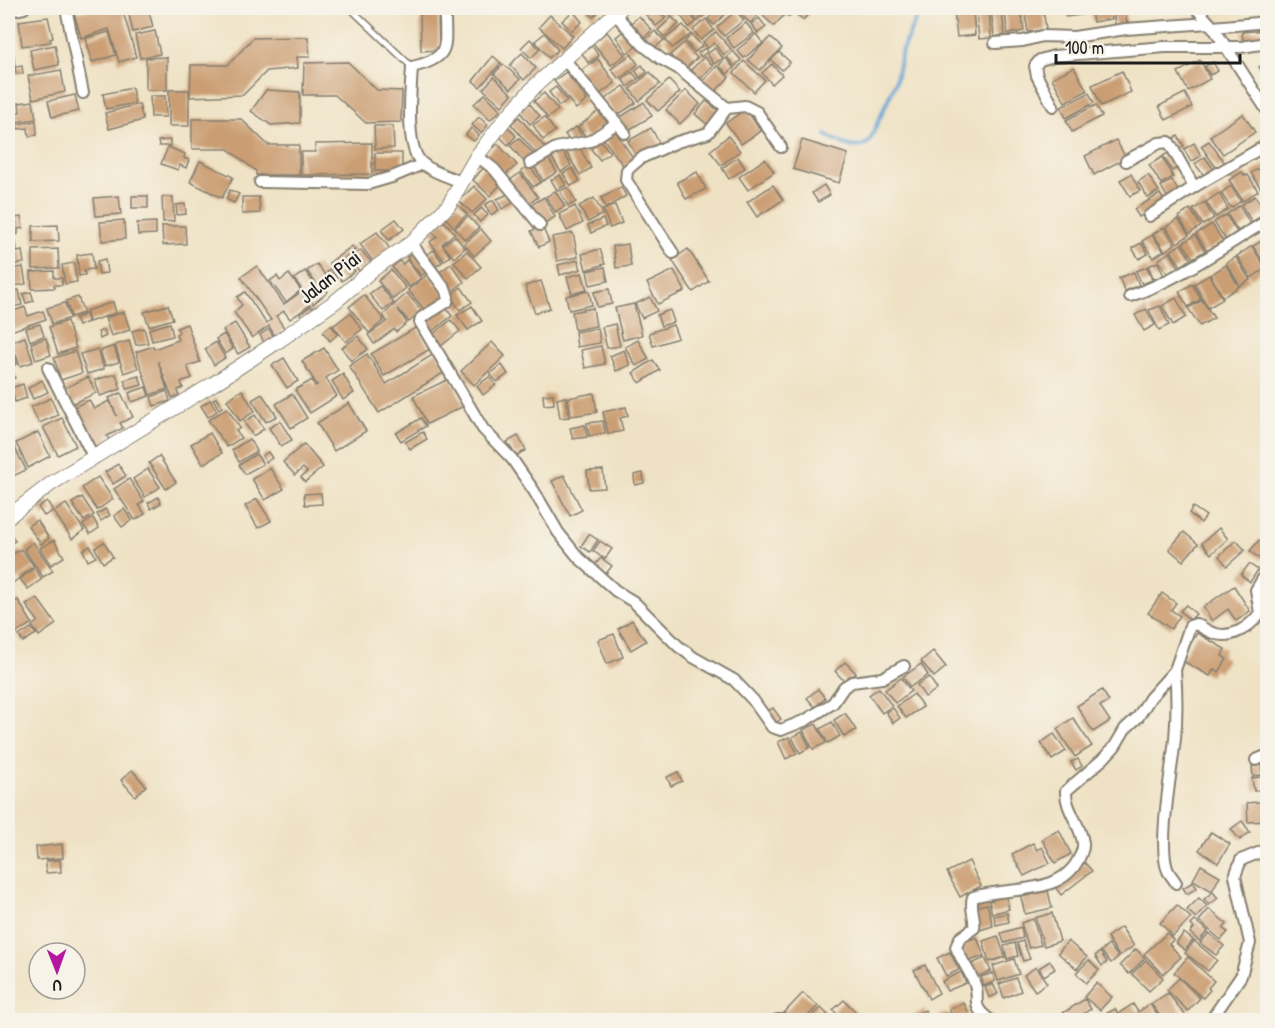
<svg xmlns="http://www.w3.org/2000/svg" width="1275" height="1028" font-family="'Patrick Hand',sans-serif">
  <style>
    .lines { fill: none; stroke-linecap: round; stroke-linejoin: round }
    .stream { stroke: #61a2d4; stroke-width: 4 }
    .building { fill: #ca9d72 }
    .service-casing { stroke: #867f70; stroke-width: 8 }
    .minor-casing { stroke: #867f70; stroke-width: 14 }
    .tertiary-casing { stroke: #867f70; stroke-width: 16 }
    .service { stroke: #fff; stroke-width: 5 }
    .minor { stroke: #fff; stroke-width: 10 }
    .tertiary { stroke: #fff; stroke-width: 14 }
    .labels { text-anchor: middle; stroke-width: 5; stroke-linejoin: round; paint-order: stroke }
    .street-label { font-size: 21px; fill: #1c1c1c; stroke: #f7f3e8 }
  </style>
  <rect width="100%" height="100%" fill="#f7f3e8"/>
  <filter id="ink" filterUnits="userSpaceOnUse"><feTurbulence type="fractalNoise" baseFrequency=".0167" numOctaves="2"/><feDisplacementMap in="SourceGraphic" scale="12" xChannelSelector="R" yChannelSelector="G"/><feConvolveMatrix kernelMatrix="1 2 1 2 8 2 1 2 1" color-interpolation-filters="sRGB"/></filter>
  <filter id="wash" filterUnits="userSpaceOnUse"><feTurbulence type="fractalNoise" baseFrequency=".008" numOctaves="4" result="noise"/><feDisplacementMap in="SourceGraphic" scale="24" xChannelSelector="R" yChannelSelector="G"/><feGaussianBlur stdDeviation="1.35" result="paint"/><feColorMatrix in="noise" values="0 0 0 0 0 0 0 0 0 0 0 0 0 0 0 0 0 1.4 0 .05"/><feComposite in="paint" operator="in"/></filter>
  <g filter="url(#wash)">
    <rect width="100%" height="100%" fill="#efe2c4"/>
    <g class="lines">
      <path class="stream" d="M826,135C840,142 854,153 869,142L895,84L902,50L921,8"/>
    </g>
    <g id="blocks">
      <g class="building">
        <path d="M94,8H122L136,57L119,62L109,29L81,38L74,13Z"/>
        <path d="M138,8H148L153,27L133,32L128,10Z"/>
        <path d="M589,8H602L593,17L586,10Z"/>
        <path d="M640,8H656L665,19L656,26Z"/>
        <path d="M659,8H672L675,11L667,18Z"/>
        <path d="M684,8L696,22L689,27L678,12Z"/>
        <path d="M687,8H710L712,10L697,21Z"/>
        <path d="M719,8H724L728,11L714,25L708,19Z"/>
        <path d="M746,8H750L758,15L750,23L740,13Z"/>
        <path d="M764,8H776L784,15L774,26L759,12Z"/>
        <path d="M779,8H794L796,10L789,17Z"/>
        <path d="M801,8H814L803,20L795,13Z"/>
        <path d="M989,8L991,38L979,39L976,9Z"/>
        <path d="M1001,8L1005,35L994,37L991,9Z"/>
        <path d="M1004,8H1021L1024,31L1008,34Z"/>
        <path d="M1024,8H1043L1046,30L1028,32Z"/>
        <path d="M1065,8H1086L1087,14L1066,17Z"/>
        <path d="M1090,8H1110L1112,19L1093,22Z"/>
        <path d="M1113,8H1125L1127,24L1115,25Z"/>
        <path d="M1245,8H1261L1262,10H1245Z"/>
        <path d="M573,11L582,22L571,31L562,21Z"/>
        <path d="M736,11L744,20L724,36L717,27Z"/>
        <path d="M973,11L975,35L957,37L954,12Z"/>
        <path d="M438,12L439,50L421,51L420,13Z"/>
        <path d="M550,15L573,36L562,48L539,27Z"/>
        <path d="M639,16L652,30L642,40L629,25Z"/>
        <path d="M48,17L53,38L50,39L51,42L22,46L19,21Z"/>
        <path d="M672,17L679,24L664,37L658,30Z"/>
        <path d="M759,18L766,27L758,33L751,24Z"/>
        <path d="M706,19L714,30L701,40L693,30Z"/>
        <path d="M746,23L754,33L734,48L726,38Z"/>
        <path d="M683,25L691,34L672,48L665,39Z"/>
        <path d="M625,30L637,46L627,53L616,37Z"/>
        <path d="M1268,30V38L1243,40L1242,32Z"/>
        <path d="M155,31L160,54L140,58L135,35Z"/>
        <path d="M655,31L664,40L652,50L644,41Z"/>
        <path d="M109,32L116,55L92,62L86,38Z"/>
        <path d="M607,32L625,55L611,65L593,43Z"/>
        <path d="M716,32L731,49L724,55L714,43L708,48L703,42Z"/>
        <path d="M545,33L558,50L549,58L535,41Z"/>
        <path d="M756,34L763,43L744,58L737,50Z"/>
        <path d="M692,35L702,46L695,52L685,41Z"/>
        <path d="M308,37L310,57H297L298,68L267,71L243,95L190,97L191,65H228L253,38Z"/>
        <path d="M770,37L782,48L760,70L748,60Z"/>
        <path d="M530,39L540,49L531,58L521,48Z"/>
        <path d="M684,43L697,58L684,70L670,55Z"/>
        <path d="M55,45L59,65L34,70L30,50Z"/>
        <path d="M592,46L599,56L588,63L582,53Z"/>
        <path d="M705,48L707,52L701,57L698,53Z"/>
        <path d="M715,48L723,58L714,64L707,54Z"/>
        <path d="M8,50L13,51L15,67L22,66L23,73L16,74L15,67H12L13,76L8,77Z"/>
        <path d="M733,51L741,60L735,66L727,57Z"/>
        <path d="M779,52L790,62L782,70L771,60Z"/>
        <path d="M522,53L536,68L524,80L510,65Z"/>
        <path d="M631,54L638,64L619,79L611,69Z"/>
        <path d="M493,56L501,63L480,87L473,81Z"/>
        <path d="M167,57V90H146V58Z"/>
        <path d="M704,57L713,66L700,79L691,70Z"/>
        <path d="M726,58L734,68L727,74L719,65Z"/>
        <path d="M598,59L615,83L597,96L580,71Z"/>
        <path d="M1200,60L1210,79L1188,91L1178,72Z"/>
        <path d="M744,61L765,80L754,92L734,73Z"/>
        <path d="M1268,61V80L1259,67Z"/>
        <path d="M348,62L377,90L402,91L401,122L366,123L335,95H303L304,63Z"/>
        <path d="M1213,62L1218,71L1210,75L1205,66Z"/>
        <path d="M503,64L520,79L511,89L494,74Z"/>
        <path d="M772,64L782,75L772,84L762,73Z"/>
        <path d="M642,65L647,72L640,78L635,70Z"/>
        <path d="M717,66L729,77L715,92L703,81Z"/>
        <path d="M1074,67L1087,91L1065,102L1052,78Z"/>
        <path d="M61,70L65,92L33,99L28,76Z"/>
        <path d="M1122,71L1131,92L1101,106L1092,85Z"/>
        <path d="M566,72L587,100L576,109L554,81Z"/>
        <path d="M632,72L638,79L628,87L622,79Z"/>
        <path d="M650,72L660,84L639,101L630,89Z"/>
        <path d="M494,77L512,94L502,106L483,89Z"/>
        <path d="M669,80L680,92L658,111L647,100Z"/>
        <path d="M624,86L636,103L616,116L605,99Z"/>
        <path d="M556,87L567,101L559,106L549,92Z"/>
        <path d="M132,88L135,103L106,109L103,94Z"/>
        <rect x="169" y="90" width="20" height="36"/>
        <path d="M266,90L300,92V123L271,125L251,111Z"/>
        <path d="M686,90L700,104L680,124L666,110Z"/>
        <path d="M544,93L558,110L548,118L534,101Z"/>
        <path d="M1089,93L1094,103L1066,118L1061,107Z"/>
        <path d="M1185,93L1192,107L1166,120L1159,106Z"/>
        <path d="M485,94L501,110L490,120L474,104Z"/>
        <path d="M75,95L79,111L52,117L48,101Z"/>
        <path d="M150,96H165L166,117H151Z"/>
        <path d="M33,101L36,119L17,122L16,112H20L19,103Z"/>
        <path d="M706,101L720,112L709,126L695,114Z"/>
        <path d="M644,102L652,116L627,131L619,118Z"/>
        <path d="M529,103L540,116L530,124L519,111Z"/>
        <path d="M139,104L143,120L109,129L105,113Z"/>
        <path d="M1096,105L1102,116L1072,132L1066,120Z"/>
        <path d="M746,109L761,131L741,144L726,123Z"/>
        <path d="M598,111L607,122L587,138L578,127Z"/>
        <path d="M1243,114L1255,132L1223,154L1210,136Z"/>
        <path d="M479,117L488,125L481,133L472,125Z"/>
        <path d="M519,117L546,149L538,156L511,124Z"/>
        <path d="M545,117L555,131L543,140L533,125Z"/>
        <path d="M192,119H241L268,145H299V175H256V171L228,149H192Z"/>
        <path d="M36,121L37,135L29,136L28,128L18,129L17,124Z"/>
        <path d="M374,126H393L394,148L375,149Z"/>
        <path d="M508,127L516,136L508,145L499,136Z"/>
        <path d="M576,127L582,136L571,144L565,134Z"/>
        <path d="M471,128L479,135L474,141L466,135Z"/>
        <path d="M651,128L660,144L637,157L628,141Z"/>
        <path d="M614,130L634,159L624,167L603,138Z"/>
        <path d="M728,136L740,151L721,165L710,151Z"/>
        <path d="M1178,136L1184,146L1176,150L1170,140Z"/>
        <path d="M519,138L534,155L525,163L510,145Z"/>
        <path d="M170,140V146H159L158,141Z"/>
        <path d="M802,140L848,154L839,183L793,169Z"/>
        <path d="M1116,140L1126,158L1094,175L1085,156Z"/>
        <path d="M601,141L610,152L600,160L591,149Z"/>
        <path d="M1209,141L1225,163L1217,169L1201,146Z"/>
        <path d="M372,143V174L301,175V152H315V144Z"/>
        <path d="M1194,143L1201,156L1191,162L1184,149Z"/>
        <path d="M498,144L517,165L505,175L486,154Z"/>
        <path d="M578,145L591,168L580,175L566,152Z"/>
        <path d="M168,147L185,154L184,158L189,160L186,168L180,165L178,170L161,164Z"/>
        <path d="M561,149L571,165L561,172L550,155Z"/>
        <path d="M1170,152L1179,167L1172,171L1163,156Z"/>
        <rect x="375" y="153" width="27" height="18"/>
        <path d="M546,155L557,172L543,181L532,163Z"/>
        <path d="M738,157L745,168L729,179L722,168Z"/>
        <path d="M1162,157L1173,177L1161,184L1149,165Z"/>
        <path d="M1205,157L1214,170L1205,177L1195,164Z"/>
        <path d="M765,159L774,172L748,190L739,177Z"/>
        <path d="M200,161L233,177L222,198L190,182Z"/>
        <path d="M529,165L541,182L533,187L521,171Z"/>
        <path d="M1264,165L1268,171V185L1261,189L1251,173Z"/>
        <path d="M484,167L502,183L490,196L473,180Z"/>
        <path d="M572,168L580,181L571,186L563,173Z"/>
        <path d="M697,172L706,189L686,199L677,182Z"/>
        <path d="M1242,172L1245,176L1248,175L1258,191L1243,201L1229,180Z"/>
        <path d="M520,173L538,197L527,205L509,181Z"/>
        <path d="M1131,174L1140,191L1130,196L1120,180Z"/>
        <path d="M560,175L566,185L557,190L551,180Z"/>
        <path d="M1148,175L1159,191L1148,198L1138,182Z"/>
        <path d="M1172,180L1178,191L1167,197L1161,186Z"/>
        <path d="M773,185L783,200L757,217L747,202Z"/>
        <path d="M824,185L830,195L818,202L812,193Z"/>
        <path d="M474,186L487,199L472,213L459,201Z"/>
        <path d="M1231,186L1241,201L1231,208L1221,193Z"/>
        <path d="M568,187L576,202L568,206L560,191Z"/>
        <path d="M621,187L626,196L606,208L601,198Z"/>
        <path d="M230,190L239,194L234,203L226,199Z"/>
        <path d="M555,191L565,206L555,212L546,197Z"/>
        <path d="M511,193L515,202L502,209L497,199Z"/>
        <path d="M1219,193L1228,209L1216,217L1206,202Z"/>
        <path d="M1160,194L1165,202L1139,217L1134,209Z"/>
        <path d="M119,196L121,214L96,216L94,198Z"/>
        <rect x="132" y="196" width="16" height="12"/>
        <path d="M1255,196L1266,213L1252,222L1241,205Z"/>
        <path d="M162,197H173L174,221L163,222Z"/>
        <path d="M242,197H259L260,213L242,214Z"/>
        <path d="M544,197L555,217L542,225L531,205Z"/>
        <path d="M594,198L603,214L588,222L579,206Z"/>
        <path d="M493,200L499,210L491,215L485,205Z"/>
        <path d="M1204,202L1214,218L1203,225L1193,210Z"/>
        <path d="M185,204L186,214L177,215L176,205Z"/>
        <path d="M457,204L467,214L454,227L444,216Z"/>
        <path d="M615,205L622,223L610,228L603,210Z"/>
        <path d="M575,206L583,223L567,231L559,214Z"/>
        <path d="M1239,206L1250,223L1238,231L1227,214Z"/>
        <path d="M481,208L488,215L480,222L474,215Z"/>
        <path d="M1190,209L1201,226L1189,234L1179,217Z"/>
        <path d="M15,214L16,218L21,217L23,228L18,229V234L8,235V215Z"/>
        <path d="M1226,215L1237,232L1226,240L1214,222Z"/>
        <path d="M468,216L479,228L465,240L455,228Z"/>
        <path d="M396,219L404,229L389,240L381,230Z"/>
        <path d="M603,219L606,226L591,233L588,225Z"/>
        <path d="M1178,219L1189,235L1177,243L1166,227Z"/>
        <path d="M124,220L125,239L102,241L100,222Z"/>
        <path d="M444,221L455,233L442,244L450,256L444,261L430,242L437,237L432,232Z"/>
        <path d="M156,222V234L138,235L137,223Z"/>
        <path d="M1212,224L1223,241L1207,251L1196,234Z"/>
        <path d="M58,225L59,241L33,242V226Z"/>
        <path d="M162,226H185L186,244L163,245Z"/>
        <path d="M542,226L549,242L539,247L531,231Z"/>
        <path d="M1164,227L1175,244L1165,251L1153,234Z"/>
        <path d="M481,229L491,241L474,256L464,244Z"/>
        <path d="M377,232L391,250L374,263L360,244Z"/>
        <path d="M573,233L578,257L557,261L552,237Z"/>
        <path d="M1152,235L1164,251L1153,258L1142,241Z"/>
        <path d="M1195,235L1205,251L1193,258L1183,243Z"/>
        <path d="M455,236L465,248L454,258L443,245Z"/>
        <path d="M1268,237V263L1265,265L1253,246Z"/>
        <path d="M16,241L17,252L22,251L24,263L8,266V243Z"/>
        <path d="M1141,243L1148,254L1139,259L1132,248Z"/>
        <path d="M628,244L631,266L616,268L613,246Z"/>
        <path d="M1181,244L1191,259L1181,266L1171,251Z"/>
        <path d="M352,246L355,250L345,258L355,271L342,281L329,263Z"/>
        <path d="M1252,246L1266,268L1251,278L1237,256Z"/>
        <path d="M58,249L59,268L33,269V250Z"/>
        <path d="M600,249L605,264L586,270L582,254Z"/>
        <path d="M688,249L709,281L693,292L672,260Z"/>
        <path d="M361,250L371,262L359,271L350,258Z"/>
        <path d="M434,250L442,262L434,268L425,256Z"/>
        <path d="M467,251L481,267L468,278L454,262Z"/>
        <path d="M414,252L428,271L421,276L407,257Z"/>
        <path d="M1170,252L1179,267L1168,274L1158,260Z"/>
        <path d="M92,253L94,269L84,270L85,275L79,276L77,255Z"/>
        <path d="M1236,257L1250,280L1240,286L1226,263Z"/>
        <path d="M105,259L107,273L99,274L97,261Z"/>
        <path d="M407,260L421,278L409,287L392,267L400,261L403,264Z"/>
        <path d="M578,260L581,269L560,275L558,265Z"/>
        <path d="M1158,262L1164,276L1154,279L1148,266Z"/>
        <path d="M74,263L77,282L65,284L62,265Z"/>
        <path d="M317,264L330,281L319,288L307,271Z"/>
        <path d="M451,264L464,282L451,292L437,274Z"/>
        <path d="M1226,265L1239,287L1223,297L1210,275Z"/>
        <path d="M257,266L284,304L301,292L310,305L290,319L284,311L276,316L285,329L275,336L269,326L252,338L234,312L242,305L237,297L245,292L266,323L271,320L241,277Z"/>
        <path d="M23,267L26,284L8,287V269Z"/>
        <path d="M605,267L608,281L590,285L587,271Z"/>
        <path d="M1147,267L1152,280L1142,284L1136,271Z"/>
        <path d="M330,269L337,278L333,280L327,272Z"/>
        <path d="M391,270L406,288L393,299L378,281Z"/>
        <path d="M674,270L685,291L658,304L647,283Z"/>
        <path d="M54,271V278H62V285H54L55,288L32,289L31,272Z"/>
        <path d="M305,271L319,290L324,287L328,292L313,304L294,279Z"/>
        <path d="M1134,272L1139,285L1125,291L1119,278Z"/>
        <path d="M582,273L587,290L572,294L567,277Z"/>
        <path d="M289,274L301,290L286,302L270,281L277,276L280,281Z"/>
        <path d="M428,274L447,297L427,313L408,290Z"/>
        <path d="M1209,275L1223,299L1208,308L1194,284Z"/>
        <path d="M541,281L550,308L535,313L525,286Z"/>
        <path d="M1192,284L1201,299L1188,307L1179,292Z"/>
        <path d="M380,286L394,303L383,311L369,294Z"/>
        <path d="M461,287L472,302L460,310L450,296Z"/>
        <path d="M609,289L612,304L597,307L594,292Z"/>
        <path d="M19,290L22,305L8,308V292Z"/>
        <path d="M589,291L592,305L569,310L566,296Z"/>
        <path d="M31,292L34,301L26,303L23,294Z"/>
        <path d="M407,293L422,311L409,322L398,309L407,323L396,332L394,329L374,344L368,335L387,321L383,315Z"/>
        <path d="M364,295L384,320L369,333L349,307Z"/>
        <path d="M78,297L84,313L71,317L66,301Z"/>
        <path d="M650,297L657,311L642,318L635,304Z"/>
        <path d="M1176,298L1186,317L1173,325L1162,306Z"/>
        <path d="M1202,300L1214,318L1200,326L1188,308Z"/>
        <path d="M113,302L116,313L89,322L86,311Z"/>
        <path d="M65,303L70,318L52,324L47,308Z"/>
        <path d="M634,304L642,335L623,340L615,308Z"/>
        <path d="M168,305L173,319L149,326L144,312Z"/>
        <path d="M444,305L452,316L433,331L424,321Z"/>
        <path d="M311,306L315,312L304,320L300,314Z"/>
        <path d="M472,306L482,321L468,330L457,315Z"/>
        <path d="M1160,306L1169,325L1159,330L1149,310Z"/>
        <path d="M25,307L28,316L43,311L46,319L8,332V313Z"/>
        <path d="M593,308L596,326L575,330L572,312Z"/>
        <path d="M1146,309L1155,325L1144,331L1135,315Z"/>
        <path d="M670,310L674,322L661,326L657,315Z"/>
        <path d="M124,312L130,330L111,336L105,318Z"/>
        <path d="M350,313L362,329L346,342L333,326Z"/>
        <path d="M86,314L88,322L78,326L75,318Z"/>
        <path d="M451,320L460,331L441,346L432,335Z"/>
        <path d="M67,321L76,348L58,354L49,327Z"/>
        <path d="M170,323L173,336L152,341L149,329Z"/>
        <path d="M235,323L250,347L238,354L223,330Z"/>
        <path d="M40,324L44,336L30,341L26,328Z"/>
        <path d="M187,324L200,362L187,366L192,378L181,382L183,388L178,390L179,395L172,398L158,361L167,389L150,395L136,352L153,346L154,349L178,340L176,334L179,332L177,328Z"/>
        <path d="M615,324L620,346L607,348L602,327Z"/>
        <path d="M331,325L338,334L330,341L323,332Z"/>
        <path d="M673,325L678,338L653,346L649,333Z"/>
        <path d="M417,327L430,349L384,376L371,354Z"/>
        <path d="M144,328L148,343L136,345L132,331Z"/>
        <path d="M598,328L600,343L577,347L575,332Z"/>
        <path d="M269,329L275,339L265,344L260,335Z"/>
        <path d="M104,330L106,336L100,339L98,332Z"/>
        <path d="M224,334L233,349L225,354L216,339Z"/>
        <path d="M358,336L368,349L351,361L342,348Z"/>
        <path d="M25,337L33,362L20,366L11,342Z"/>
        <path d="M46,338L51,355L36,360L31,343Z"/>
        <path d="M638,340L649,359L636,366L625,347Z"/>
        <path d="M129,341L138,368L124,373L115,345Z"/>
        <path d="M216,342L225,358L214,365L205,349Z"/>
        <path d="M492,342L505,356L474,385L461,371Z"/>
        <path d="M114,346L119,362L105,366L100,351Z"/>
        <path d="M601,346L605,364L585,368L581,350Z"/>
        <path d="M324,348L338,370L326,378L337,396L310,413L295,390L312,380L315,386L317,385L302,361Z"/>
        <path d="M98,349L104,369L87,374L80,354Z"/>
        <path d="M624,350L630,365L616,371L610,356Z"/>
        <path d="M75,351L82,373L61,380L54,358Z"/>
        <path d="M437,352L448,370L379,413L349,366L367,354L386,384Z"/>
        <path d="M14,353L17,364L12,366L9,354Z"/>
        <path d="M8,355L15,378L8,381Z"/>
        <path d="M284,358L298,381L287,388L272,365Z"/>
        <path d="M653,360L660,370L640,383L633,373Z"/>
        <path d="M502,365L508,374L497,382L490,374Z"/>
        <path d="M116,374L121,389L100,396L95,380Z"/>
        <path d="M343,374L354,393L343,400L332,381Z"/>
        <path d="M139,376L142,385L127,389L124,380Z"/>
        <path d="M88,377L96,393L72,404L65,388Z"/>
        <path d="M489,377L496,385L483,395L477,386Z"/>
        <path d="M451,378L464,406L427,424L413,396Z"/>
        <path d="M42,380L48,392L33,399L28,388Z"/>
        <path d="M23,384L27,398L15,402L11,388Z"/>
        <path d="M146,387L149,396L132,402L129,393Z"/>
        <path d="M242,390L255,411L240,421L227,400Z"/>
        <path d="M167,391L170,401L154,406L151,397Z"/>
        <path d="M121,393L133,417L120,423L123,428L107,436L112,445L97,453L74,407L89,400L94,409L109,401L117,416L109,398Z"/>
        <path d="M594,393L597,412L571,416L568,398Z"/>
        <path d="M262,394L277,416L266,422L252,400Z"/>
        <path d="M292,394L307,418L291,428L276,404Z"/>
        <path d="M553,394L554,404L544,405L543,395Z"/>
        <path d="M566,397L569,417L560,418L557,399Z"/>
        <path d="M51,398L58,415L39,423L31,407Z"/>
        <path d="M216,398L222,407L219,409L213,399Z"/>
        <path d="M210,400L217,411L208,417L201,406Z"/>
        <path d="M349,403L366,431L334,451L317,423Z"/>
        <path d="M626,407L628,416L620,418L623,431L608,434L603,412Z"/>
        <path d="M227,408L240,428L236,431L241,438L227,447L208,420Z"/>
        <path d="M255,415L264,429L253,436L244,422Z"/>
        <path d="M62,418L76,446L58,455L43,427Z"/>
        <path d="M421,418L426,426L401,441L396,433Z"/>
        <path d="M280,421L292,440L281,446L269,428Z"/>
        <path d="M603,421L605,433L589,436L587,423Z"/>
        <path d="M585,425L587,437L573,439L570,428Z"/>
        <path d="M38,432L50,456L28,468L16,443Z"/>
        <path d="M423,432L427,439L410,449L405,442Z"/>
        <path d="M210,433L222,453L203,464L191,444Z"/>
        <path d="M8,434L26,470L9,478L8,475Z"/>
        <path d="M518,436L526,450L516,456L507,442Z"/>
        <path d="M249,439L257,451L239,462L232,450Z"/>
        <path d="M304,444L323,467L305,482L301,477L307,472L303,468L295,475L283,462Z"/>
        <path d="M268,452L272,458L266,462L262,456Z"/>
        <path d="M256,454L263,464L245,474L239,465Z"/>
        <path d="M159,456L176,482L166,489L149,463Z"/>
        <path d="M118,464L126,476L113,484L105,472Z"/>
        <path d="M270,468L284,489L265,500L252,479Z"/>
        <path d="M148,469L160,487L145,497L133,479Z"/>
        <path d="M603,470L605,488L589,489L587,471Z"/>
        <path d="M643,473L644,483L635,485L634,475Z"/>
        <path d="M564,475L582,510L570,516L552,481Z"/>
        <path d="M98,477L113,499L97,510L82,488Z"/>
        <path d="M129,479L144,501L139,505L145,514L135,520L114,489Z"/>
        <path d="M321,493L322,504L305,505L304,494Z"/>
        <path d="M82,497L94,515L84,521L72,503Z"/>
        <path d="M158,497L161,503L151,509L148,503Z"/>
        <path d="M257,499L271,521L258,528L245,506Z"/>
        <path d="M47,501L53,511L44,516L38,507Z"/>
        <path d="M66,504L84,530L72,539L54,512Z"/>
        <path d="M1193,507L1206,516L1201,523L1189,513Z"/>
        <path d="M105,509L110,515L101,521L97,514Z"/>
        <path d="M124,509L132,520L122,527L114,516Z"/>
        <path d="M93,518L99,528L90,534L83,525Z"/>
        <path d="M37,520L49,538L41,544L28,526Z"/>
        <path d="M1219,528L1228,539L1211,554L1202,543Z"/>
        <path d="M10,532L15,541L8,545V533Z"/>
        <path d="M1184,532L1198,544L1183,561L1169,549Z"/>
        <path d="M589,534L598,540L590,552L581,546Z"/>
        <path d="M54,540L64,557L51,565L40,548Z"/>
        <path d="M1236,540L1245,550L1227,566L1219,556Z"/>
        <path d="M1259,540L1268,547V553L1261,560L1250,551Z"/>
        <path d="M600,541L612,549L605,559L593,551Z"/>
        <path d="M33,542L53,571L43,577L24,549Z"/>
        <path d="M104,542L113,557L103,563L95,548Z"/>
        <path d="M90,546L96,557L88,561L83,550Z"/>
        <path d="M8,547L13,554L21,549L34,566L13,583L8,576Z"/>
        <path d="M601,558L612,566L604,576L593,567Z"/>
        <path d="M1249,564L1258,570L1250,582L1241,575Z"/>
        <path d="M34,568L42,579L28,589L20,579Z"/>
        <path d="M1234,586L1250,611L1236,621L1228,609L1212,621L1203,607Z"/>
        <path d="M1162,593L1176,603L1171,610L1180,616L1171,629L1148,613Z"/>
        <path d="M37,598L56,624L39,636L32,626L38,621L26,605Z"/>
        <path d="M18,600L32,623L15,634L8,622V607Z"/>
        <path d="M1186,605L1196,614L1190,620L1180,611Z"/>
        <path d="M632,620L646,641L631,650L618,629Z"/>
        <path d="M31,628L36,634L23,642L19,636Z"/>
        <path d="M1197,633L1225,649L1222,656L1227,659L1219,672L1214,669L1210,676L1181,660Z"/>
        <path d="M614,634L623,657L607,664L598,640Z"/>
        <path d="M933,651L946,667L934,677L921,661Z"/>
        <path d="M845,662L856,673L846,683L835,671Z"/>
        <path d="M921,664L928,675L910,687L903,677Z"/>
        <path d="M929,677L937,689L925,697L917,685Z"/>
        <path d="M901,678L911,691L895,703L885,690Z"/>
        <path d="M879,688L892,706L882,713L869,695Z"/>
        <path d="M818,689L825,698L815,707L807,698Z"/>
        <path d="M1102,690L1109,701L1100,706L1110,721L1093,732L1077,706Z"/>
        <path d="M914,694L923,707L906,718L897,706Z"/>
        <path d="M773,708L781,719L775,723L767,712Z"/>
        <path d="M893,708L900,718L893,723L886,712Z"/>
        <path d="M845,713L856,730L844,737L834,720Z"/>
        <path d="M1073,718L1092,746L1075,757L1057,729Z"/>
        <path d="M832,722L840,736L828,743L820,729Z"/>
        <path d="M816,724L826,743L813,749L803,730Z"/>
        <path d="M802,732L810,747L800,753L792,737Z"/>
        <path d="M1054,734L1066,751L1052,760L1041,743Z"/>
        <path d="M789,737L797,753L786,759L778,742Z"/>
        <path d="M1078,759L1082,766L1076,770L1071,762Z"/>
        <path d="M1268,764V785H1266L1263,765Z"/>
        <path d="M1261,765L1262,775L1253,776L1252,766Z"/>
        <path d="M132,770L146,786L135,796L121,780Z"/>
        <path d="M678,772L682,781L671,786L667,777Z"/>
        <path d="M1262,777L1264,789L1254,791L1252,778Z"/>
        <path d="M1268,801V821L1248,822L1247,803Z"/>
        <path d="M1242,821L1250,832L1240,840L1231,829Z"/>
        <path d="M1059,830L1071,854L1055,863L1042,839Z"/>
        <path d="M1211,832L1230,844L1218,863L1199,850Z"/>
        <path d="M1033,843L1037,850L1042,847L1050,863L1024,876L1012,854Z"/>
        <path d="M62,844L63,858L37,860L36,847Z"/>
        <path d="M60,860L61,872L46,873V861Z"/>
        <path d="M969,861L981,886L960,897L947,872Z"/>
        <path d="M1085,863L1092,871L1061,895L1055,887Z"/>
        <path d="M1201,865L1220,876L1212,891L1193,880Z"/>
        <path d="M1193,882L1197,888L1187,894L1183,888Z"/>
        <path d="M1048,891L1052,908L1025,914L1021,897Z"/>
        <path d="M1213,892L1218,898L1209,905L1204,899Z"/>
        <path d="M1006,896L1009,909L992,914L989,901Z"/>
        <path d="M1199,898L1207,906L1196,918L1187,910Z"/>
        <path d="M987,904L993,926L980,930L974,907Z"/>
        <path d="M1177,905L1191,918L1173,936L1160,923Z"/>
        <path d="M1209,909L1227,924L1223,929L1228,932L1221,940L1199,921Z"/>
        <path d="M1007,913L1009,922L996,925L994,916Z"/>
        <path d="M1052,913L1060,941L1044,946L1035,918Z"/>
        <path d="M1033,919L1041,945L1029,948L1021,923Z"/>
        <path d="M1195,921L1208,931L1199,941L1190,933L1194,928L1191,925Z"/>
        <path d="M1021,927L1023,938L1004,943L1001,933Z"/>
        <path d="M1121,927L1134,946L1119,956L1107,937Z"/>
        <path d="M1167,933L1173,940L1169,944L1181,957L1163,974L1144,954Z"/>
        <path d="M1184,933L1193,940L1185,950L1176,943Z"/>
        <path d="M1209,933L1224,946L1216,955L1200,943Z"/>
        <path d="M998,936L1005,957L989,962L983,941Z"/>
        <path d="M977,937L984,956L966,962L959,944Z"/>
        <path d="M1023,941L1030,959L1023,961L1017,943Z"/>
        <path d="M1068,941L1087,957L1077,969L1058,953Z"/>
        <path d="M1194,941L1217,960L1208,971L1185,953Z"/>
        <path d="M1015,943L1018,956L1007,959L1004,946Z"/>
        <path d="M1109,945L1118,957L1111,963L1101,951Z"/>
        <path d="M1136,949L1145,958L1129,974L1120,965Z"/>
        <path d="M950,952L959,970L946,976L937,958Z"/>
        <path d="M1100,952L1107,962L1102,966L1095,956Z"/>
        <path d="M1188,957L1214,981L1208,988L1210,990L1203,998L1174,973Z"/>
        <path d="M985,958L991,971L974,978L969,965Z"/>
        <path d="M1014,959L1019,974L998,981L993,966Z"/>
        <path d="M1089,960L1099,970L1086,983L1076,973Z"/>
        <path d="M1146,960L1163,978L1149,991L1132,974Z"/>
        <path d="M1050,961L1055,969L1044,976L1039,968Z"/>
        <path d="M925,965L939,993L929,999L914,970Z"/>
        <path d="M1036,967L1047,983L1035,991L1024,975Z"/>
        <path d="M961,972L966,983L947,991L942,981Z"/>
        <path d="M993,973L995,981L984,986L981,977Z"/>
        <path d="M1016,978L1021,991L1004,998L999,984Z"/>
        <path d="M1179,978L1200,998L1188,1011L1167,990Z"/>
        <path d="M1096,983L1112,997L1100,1010L1084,997Z"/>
        <path d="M993,984L998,994L989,998L985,987Z"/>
        <path d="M803,993L818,1006L804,1020H790L783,1014Z"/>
        <path d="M1168,993L1189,1020H1163L1151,1004Z"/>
        <path d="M1085,999L1091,1009L1073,1020H1068L1063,1013Z"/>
        <path d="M844,1000L858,1014L852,1020H843L833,1010Z"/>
        <path d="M964,1003L969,1014L953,1020L949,1009Z"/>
        <path d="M1133,1004L1138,1012L1150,1004L1161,1020H1124L1119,1013Z"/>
        <path d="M821,1008L833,1020H807Z"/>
        <path d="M1115,1009L1122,1020H1094Z"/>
        <path d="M925,1010L930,1020H910L909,1018Z"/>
        <path d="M947,1013L950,1020H940L938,1016Z"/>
      </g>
    </g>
  </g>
  <g filter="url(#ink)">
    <use href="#blocks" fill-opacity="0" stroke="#867f70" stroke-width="1.5"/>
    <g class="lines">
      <defs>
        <path id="service" d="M350,8L412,67"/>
        <g id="minor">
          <path d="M66,8L83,93"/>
          <path d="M445,8C444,45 454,57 412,67C411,90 404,149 423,164C434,173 449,177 462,182"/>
          <path d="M1196,8L1213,27L1268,112"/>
          <path d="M8,11L24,8"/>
          <path d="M615,14L643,45L661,59L679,69L727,108L745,106L757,112L781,147"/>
          <path d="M1213,27L1268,22"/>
          <path d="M995,43L1023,41L1042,36L1074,37L1126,29L1209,23"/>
          <path d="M564,59L625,133"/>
          <path d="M1053,106L1037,76L1035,66L1040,60L1054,56L1165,47H1241L1268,43"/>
          <path d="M477,156L494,169L540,225"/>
          <path d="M1126,161L1159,143L1169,142L1194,187"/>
          <path d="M530,163L556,148L590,141L617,123"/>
          <path d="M260,182L368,184L392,177L423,164"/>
          <path d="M1149,216L1194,187L1268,144"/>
          <path d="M411,243L445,289L448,297L447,302L421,318L420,322L483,429L512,459L534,491L558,532L578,557L616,591L634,602L678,646L693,657L734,680L753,700L772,727L781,730L806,720L833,703L844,687L852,682L882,678L904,666"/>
          <path d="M673,253L626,180L627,170L641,158L677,142L708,133L727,108"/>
          <path d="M1130,296C1180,279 1223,247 1268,220"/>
          <path d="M48,368L94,458"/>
          <path d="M1175,670C1177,693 1177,716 1175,739C1172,768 1157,847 1168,871C1170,875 1174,879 1176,883"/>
          <path d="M1256,760L1268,755"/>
          <path d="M777,1020H783"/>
          <path d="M990,1020C968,1004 982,1000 974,982C969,970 961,960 956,947L960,938L974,928C976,917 969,908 973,897C1008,886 1063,897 1080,856C1082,851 1084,848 1083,843C1081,825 1065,809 1066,791L1103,759L1115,746L1125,729L1138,717L1150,698L1175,670L1190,626L1196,624C1202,627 1207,631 1213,633C1231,640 1250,627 1260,613L1256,590L1268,570"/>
          <path d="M1211,1020L1241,976L1250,943L1235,876L1241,860L1268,849"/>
        </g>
        <path id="tertiary" d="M8,517L52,483L213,384L280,340L336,301L372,270L411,243L448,206L477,156L505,119L535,86L621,8"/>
      </defs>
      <use href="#service" class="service-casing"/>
      <use href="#minor" class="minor-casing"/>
      <use href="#tertiary" class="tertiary-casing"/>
      <use href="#service" class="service"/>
      <use href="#minor" class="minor"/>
      <use href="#tertiary" class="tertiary"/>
    </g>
  </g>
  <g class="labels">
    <g class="street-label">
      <text transform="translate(330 277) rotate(-38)" y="7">Jalan Piai</text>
    </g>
  </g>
  <rect width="1275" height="1028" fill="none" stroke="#f7f3e8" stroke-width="30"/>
  <g transform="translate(57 971) rotate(179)"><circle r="28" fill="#f7f3e8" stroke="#9f9d96" stroke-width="1.5"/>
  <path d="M0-4.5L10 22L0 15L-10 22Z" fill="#b5179e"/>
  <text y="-9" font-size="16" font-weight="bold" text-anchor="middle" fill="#1c1c1c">U</text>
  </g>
  <path d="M1056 54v9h184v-9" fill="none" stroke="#1c1c1c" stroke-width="3"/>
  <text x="1065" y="54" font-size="18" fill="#1c1c1c" stroke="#f7f3e8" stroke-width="4.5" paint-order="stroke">100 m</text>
</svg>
